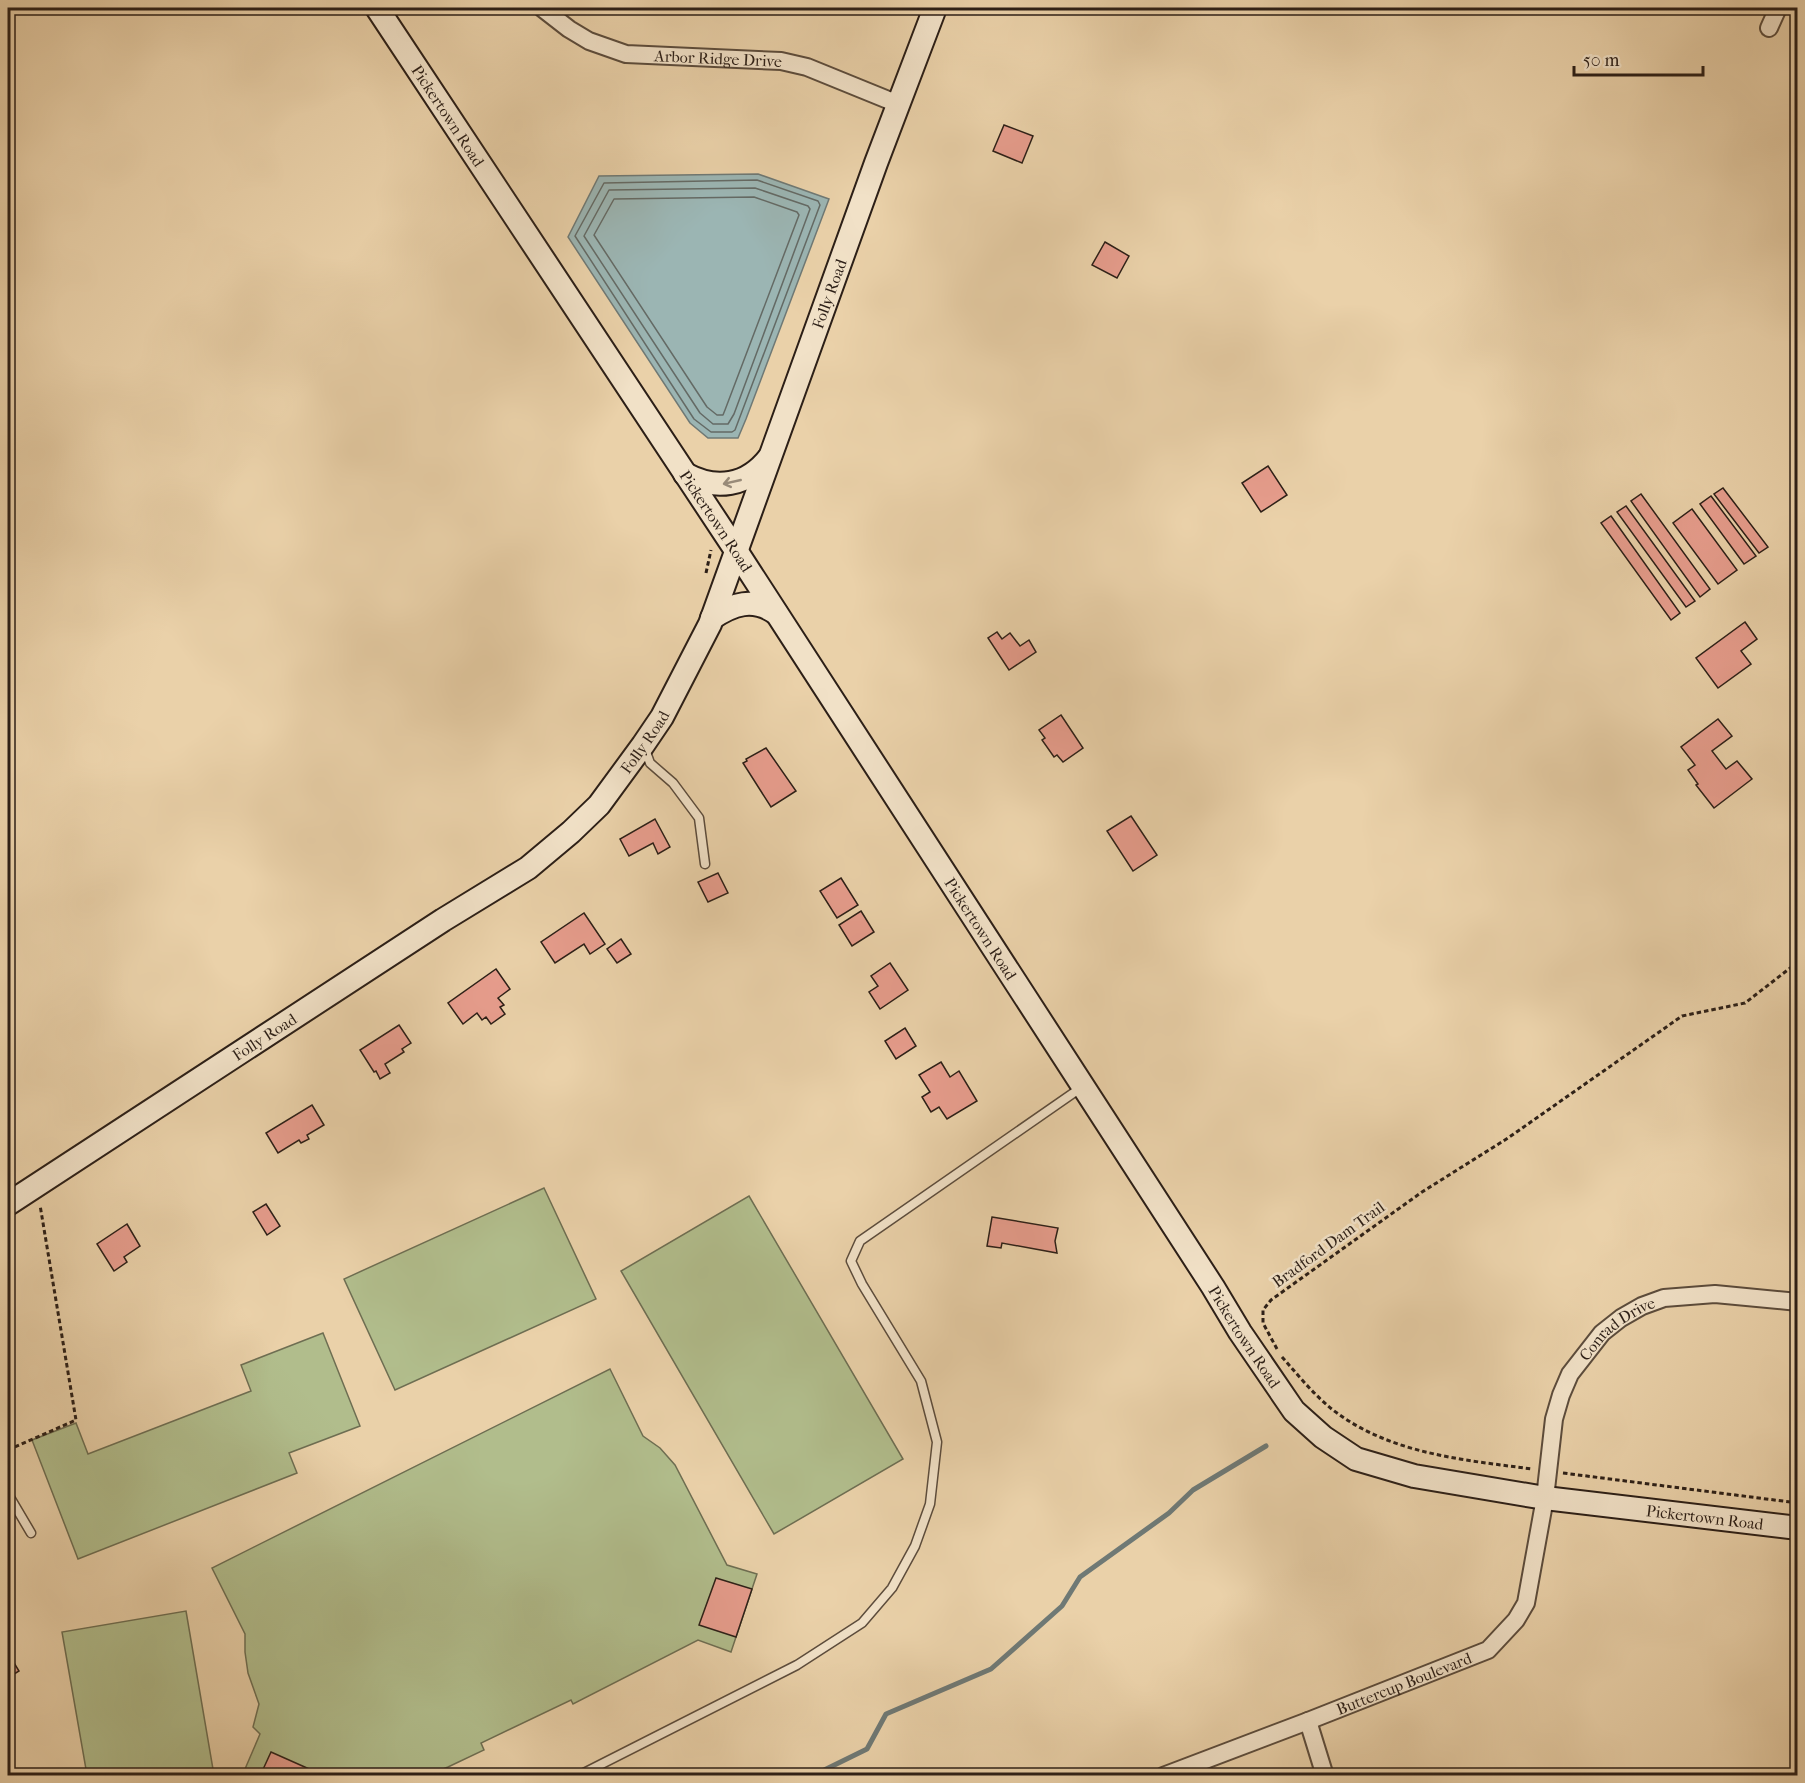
<svg xmlns="http://www.w3.org/2000/svg" width="1805" height="1783" font-family="'IM FELL French Canon',serif">
  <style>
    .green { fill: #b1bd8c; stroke: #6e6e52; stroke-width: 1.5 }
    .water { fill: #9bb5b3; stroke: #6f7975; stroke-width: 1.5 }
    .lines { fill: none; stroke-linecap: round; stroke-linejoin: round }
    .shore { stroke: #646a65; stroke-width: 1.5 }
    .stream { stroke: #6f7975; stroke-width: 5 }
    .building { fill: #e79d8d; stroke: #2c1f17; stroke-width: 1.5 }
    .lane-casing { stroke: #5c4c3c; stroke-width: 11 }
    .street-casing { stroke: #5c4c3c; stroke-width: 20 }
    .secondary-casing { stroke: #2c1f17; stroke-width: 26 }
    .path { stroke: #2c1f17; stroke-width: 3; stroke-dasharray: 4.5 3; stroke-linecap: butt }
    .lane { stroke: #f1e1c7; stroke-width: 8 }
    .street { stroke: #f1e1c7; stroke-width: 16 }
    .secondary { stroke: #f1e1c7; stroke-width: 22 }
    .oneway { stroke: #988a78 }
    .labels { text-anchor: middle; stroke-width: 5; stroke-linejoin: round; paint-order: stroke }
    .street-label { font-size: 16px; fill: #2c1f17; stroke: #f1e1c7 }
  </style>
  <rect width="100%" height="100%" fill="#ead1a9"/>
  <filter id="stains"><feTurbulence type="fractalNoise" baseFrequency=".00333" numOctaves="4"/><feColorMatrix values="0 0 0 0 .2 0 0 0 0 .09 0 0 0 0 .02 0 0 0 .5 -.17"/></filter>
  <radialGradient id="worn" r=".72"><stop offset=".6" stop-color="#630" stop-opacity="0"/><stop offset="1" stop-color="#630" stop-opacity=".3"/></radialGradient>
  <g class="green">
    <path d="M544,1188L596,1299L395,1390L344,1279Z"/>
    <path d="M749,1196L903,1459L774,1534L621,1271Z"/>
    <path d="M323,1333L360,1426L289,1453L297,1473L78,1559L32,1440L76,1423L88,1454L251,1391L241,1365Z"/>
    <path d="M610,1369L643,1436L660,1448L675,1465L727,1565L757,1574L731,1652L698,1640L573,1704L571,1700L481,1743L484,1750L448,1767L426,1776H242L260,1734L253,1727L259,1704L248,1673L245,1652V1634L212,1568Z"/>
    <path d="M186,1611L214,1775H87L62,1632Z"/>
  </g>
  <path class="water" d="M758,174L829,199L746,419L738,438H708L690,423L568,237L599,176Z"/>
  <g class="lines">
    <g class="shore">
      <path d="M757,180L818,201L820,205L735,430L732,432H711L694,419L575,236L604,183Z"/>
      <path d="M755,188L808,206L810,209L734,414L728,424H713L700,413L584,236L609,190Z"/>
      <path d="M754,197L797,212L799,215L725,410L723,415H717L707,407L594,235L614,199Z"/>
    </g>
    <path class="stream" d="M812,1776L867,1749L886,1714L991,1669L1062,1606L1080,1577L1169,1513L1193,1490L1266,1446"/>
  </g>
  <g class="building">
    <path d="M1004,125L1033,136L1022,163L993,151Z"/>
    <path d="M1105,242L1129,256L1117,278L1092,265Z"/>
    <path d="M1268,466L1287,495L1261,512L1242,483Z"/>
    <path d="M1723,488L1768,547L1759,553L1714,494Z"/>
    <path d="M1641,494L1710,589L1700,597L1631,501Z"/>
    <path d="M1711,496L1756,556L1744,564L1700,504Z"/>
    <path d="M1626,506L1695,601L1686,607L1617,512Z"/>
    <path d="M1692,509L1737,570L1718,584L1673,523Z"/>
    <path d="M1611,516L1680,613L1671,620L1601,523Z"/>
    <path d="M1745,622L1757,639L1741,651L1751,664L1718,688L1696,658Z"/>
    <path d="M997,632L1002,639L1010,633L1020,646L1029,640L1036,652L1009,670L988,638Z"/>
    <path d="M1061,715L1083,748L1063,762L1057,755L1054,757L1042,740L1045,738L1039,730Z"/>
    <path d="M1718,719L1732,736L1712,751L1726,769L1737,761L1752,779L1714,808L1696,785L1698,784L1688,770L1695,765L1681,747Z"/>
    <path d="M766,748L796,791L771,807L743,763L747,761L746,759Z"/>
    <path d="M1131,816L1157,855L1133,871L1107,831Z"/>
    <path d="M655,819L670,847L658,854L653,843L629,856L620,839Z"/>
    <path d="M718,873L728,893L708,902L698,882Z"/>
    <path d="M841,878L858,905L837,918L820,891Z"/>
    <path d="M861,911L874,932L852,946L839,925Z"/>
    <path d="M584,913L605,944L590,954L584,944L555,963L541,942Z"/>
    <path d="M621,939L631,954L617,963L607,949Z"/>
    <path d="M890,963L908,990L880,1009L869,992L878,986L871,976Z"/>
    <path d="M496,969L510,989L498,998L504,1005L500,1007L505,1014L491,1024L486,1017L482,1020L477,1013L463,1024L448,1003Z"/>
    <path d="M399,1025L411,1043L402,1049L404,1052L385,1064L390,1073L380,1079L376,1071L374,1072L360,1050Z"/>
    <path d="M905,1028L916,1046L896,1059L885,1041Z"/>
    <path d="M941,1062L950,1077L959,1071L977,1101L947,1119L939,1107L931,1112L922,1097L930,1092L919,1075Z"/>
    <path d="M312,1105L324,1125L307,1135L309,1139L301,1143L299,1140L278,1153L266,1133Z"/>
    <path d="M266,1204L280,1226L267,1235L253,1212Z"/>
    <path d="M992,1217L1058,1228L1055,1241L1057,1253L1002,1243L1001,1248L987,1246Z"/>
    <path d="M127,1224L140,1246L124,1257L127,1262L114,1271L97,1244Z"/>
    <path d="M716,1578L752,1589L736,1637L699,1625Z"/>
    <path d="M8,1653L19,1671L8,1678Z"/>
    <path d="M271,1752L325,1776H260Z"/>
  </g>
  <g class="lines">
    <defs>
      <g id="lane">
        <path d="M645,749L650,763L673,783L699,818L705,864"/>
        <path d="M8,1494L31,1533"/>
        <path d="M578,1776L797,1665L862,1623L892,1588L915,1546L930,1504L937,1442L921,1381L862,1284L851,1261L860,1241L1082,1087"/>
      </g>
      <g id="street">
        <path id="s1" d="M542,8L569,29L589,41L626,54L781,61L807,67L898,104"/>
        <path d="M1769,28L1778,8"/>
        <path d="M1308,1721L1325,1776"/>
        <path id="s2" d="M1163,1776L1308,1721L1488,1650L1516,1620L1526,1603L1545,1498L1554,1419L1561,1395L1570,1374L1602,1333L1621,1318L1642,1306L1664,1298L1715,1294L1798,1302"/>
      </g>
      <g id="secondary">
        <path id="s3" d="M377,8L737,552L1213,1287L1240,1332L1294,1411L1323,1437L1356,1459L1414,1476L1545,1498L1798,1528"/>
        <path d="M685,474C716,491 747,486 769,458"/>
        <path d="M712,618C733,604 753,597 776,613"/>
        <path id="s4" d="M8,1204L443,920L528,868L571,832L599,805L643,745L662,717L710,624L876,163L935,8"/>
      </g>
    </defs>
    <use href="#lane" class="lane-casing"/>
    <use href="#street" class="street-casing"/>
    <use href="#secondary" class="secondary-casing"/>
    <g class="path">
      <path d="M706,573L711,550"/>
      <path d="M1277,1349L1263,1323V1310L1271,1300L1422,1192L1508,1138L1682,1016L1745,1003L1798,962"/>
      <path d="M1282,1357C1298,1375 1314,1395 1333,1410C1390,1454 1464,1460 1532,1469"/>
      <path d="M8,1450L76,1420L40,1205"/>
      <path d="M1563,1473L1798,1503"/>
    </g>
    <use href="#lane" class="lane"/>
    <use href="#street" class="street"/>
    <use href="#secondary" class="secondary"/>
  </g>
  <defs><path id="oneway-shaft" d="M-6 0H5M1.5-3L5.5 0L1.5 3" fill="none" stroke-width="1.6" stroke-linecap="round" stroke-linejoin="round" transform="scale(1.5)"/></defs>
  <use class="oneway" href="#oneway-shaft" transform="translate(732 482) rotate(167)"/>
  <g class="labels">
    <g class="street-label">
      <text dy="6" stroke="none"><textPath href="#s1" startOffset="189">Arbor Ridge Drive</textPath></text>
      <text dy="6" stroke="none"><textPath href="#s3" startOffset="129">Pickertown Road</textPath></text>
      <text dy="6" stroke="none"><textPath href="#s4" startOffset="1278">Folly Road</textPath></text>
      <text dy="6" stroke="none"><textPath href="#s3" startOffset="615">Pickertown Road</textPath></text>
      <text dy="6" stroke="none"><textPath href="#s4" startOffset="792">Folly Road</textPath></text>
      <text dy="6" stroke="none"><textPath href="#s3" startOffset="1101">Pickertown Road</textPath></text>
      <text dy="6" stroke="none"><textPath href="#s4" startOffset="306">Folly Road</textPath></text>
      <text transform="translate(1328 1244) rotate(-36)" y="6">Bradford Dam Trail</text>
      <text dy="6" stroke="none"><textPath href="#s2" startOffset="710">Conrad Drive</textPath></text>
      <text dy="6" stroke="none"><textPath href="#s3" startOffset="1587">Pickertown Road</textPath></text>
      <text dy="6" stroke="none"><textPath href="#s3" startOffset="2109">Pickertown Road</textPath></text>
      <text dy="6" stroke="none"><textPath href="#s2" startOffset="258">Buttercup Boulevard</textPath></text>
    </g>
  </g>
  <rect width="1805" height="1783" fill="none" stroke="#ead1a9" stroke-width="30"/>
  <rect x="9" y="9" width="1787" height="1765" fill="none" stroke="#2c1f17" stroke-width="3"/>
  <rect x="15" y="15" width="1775" height="1753" fill="none" stroke="#2c1f17" stroke-width="1.5"/>
  <path d="M1574 66v9h129v-9" fill="none" stroke="#2c1f17" stroke-width="3"/>
  <text x="1583" y="66" font-size="18" fill="#2c1f17" stroke="#f1e1c7" stroke-width="4.5" paint-order="stroke">50 m</text>
  <rect width="100%" height="100%" filter="url(#stains)"/>
  <rect width="100%" height="100%" fill="url(#worn)"/>
</svg>
